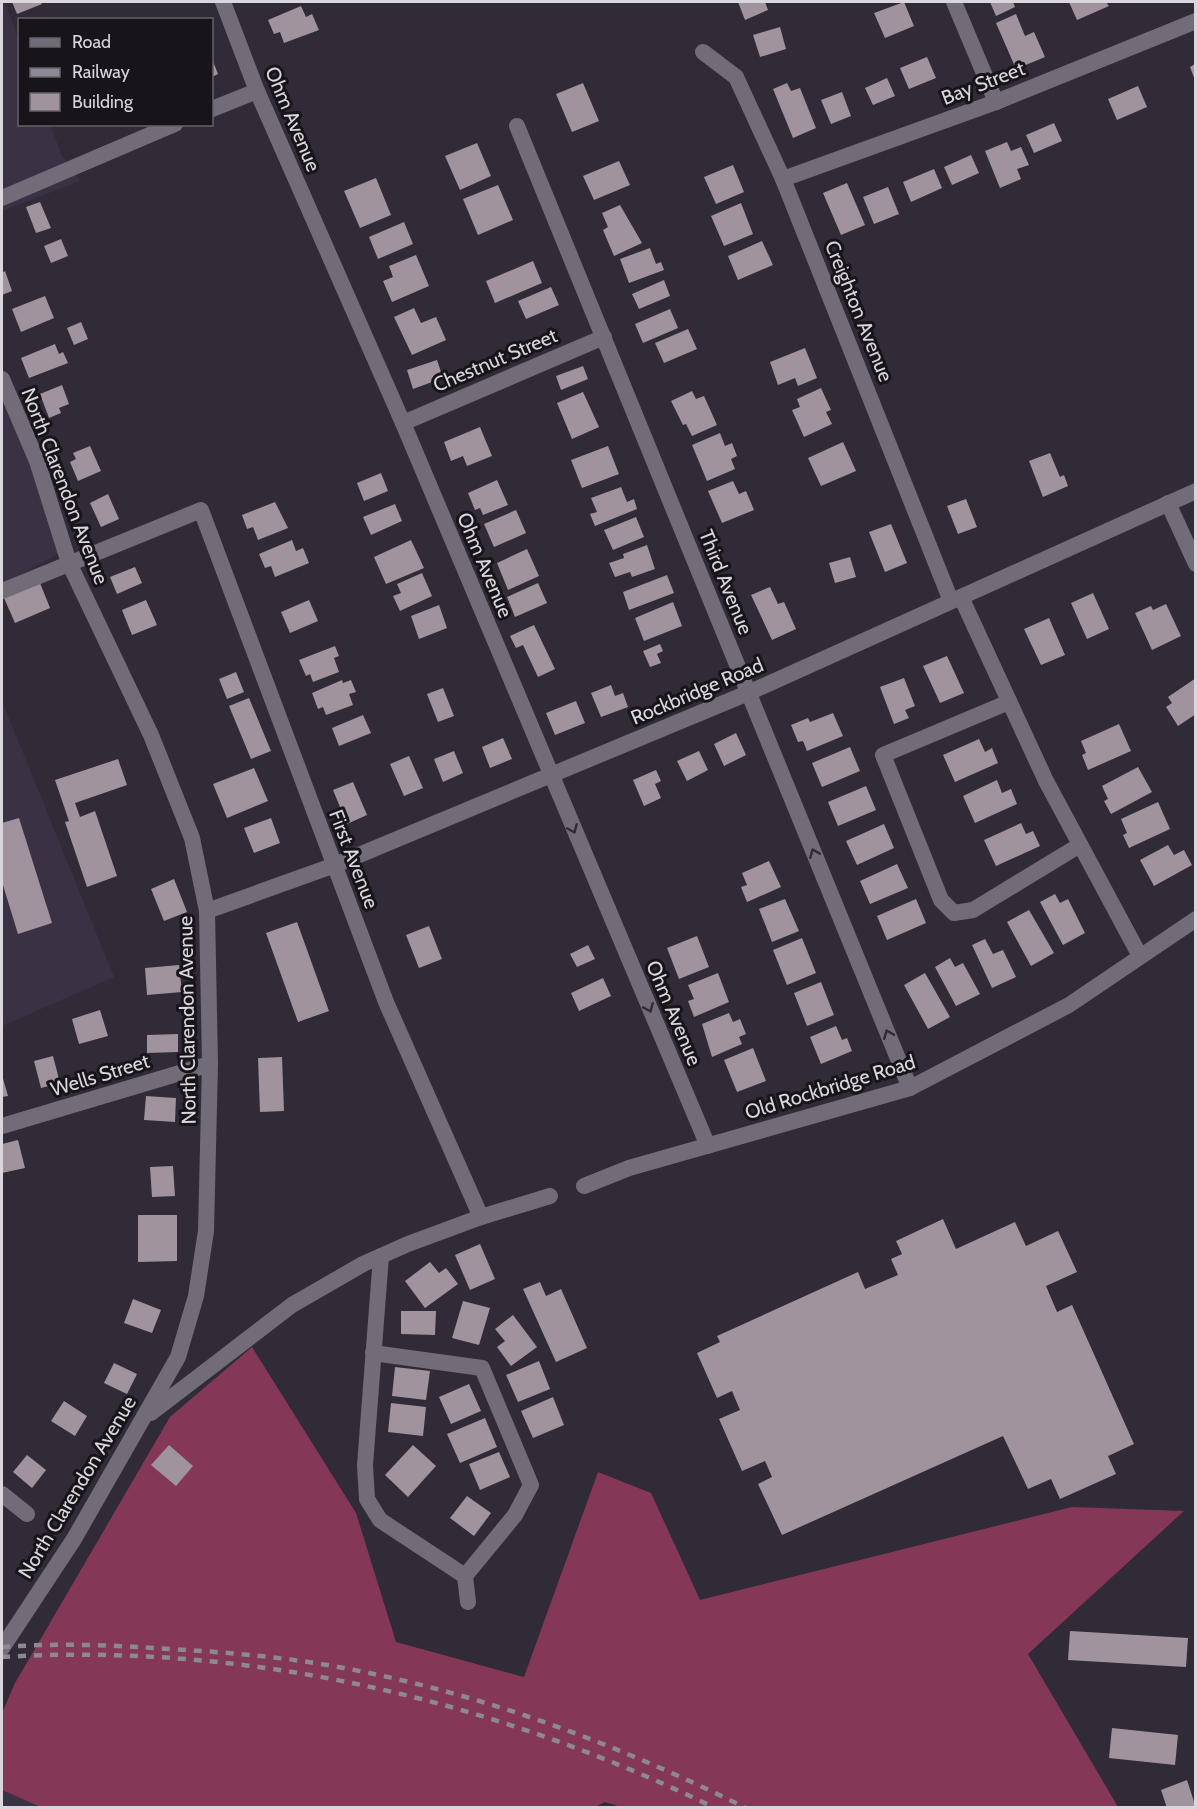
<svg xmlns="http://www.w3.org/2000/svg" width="1197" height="1809" font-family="Cabin,sans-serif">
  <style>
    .built { fill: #3a3244 }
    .forest { fill: #853758 }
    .building { fill: #a0939e }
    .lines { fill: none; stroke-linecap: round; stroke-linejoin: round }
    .minor { stroke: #726c79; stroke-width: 16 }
    .rail { stroke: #8d8892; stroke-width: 4.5; stroke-dasharray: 8 8; stroke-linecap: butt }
    .oneway { stroke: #2e2b32 }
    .labels { text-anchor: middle; stroke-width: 6; stroke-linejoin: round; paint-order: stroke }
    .street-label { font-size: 20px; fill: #d9d6de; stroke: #17151a }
  </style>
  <rect width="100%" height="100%" fill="#312b37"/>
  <g class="built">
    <path d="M2,2H5L19,40L20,124L50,125L62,156L80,181L2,211Z"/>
    <path d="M2,370L72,546L2,585Z"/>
    <path d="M2,701L114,977L2,1026Z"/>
    <path d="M2,1790L43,1807H2Z"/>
  </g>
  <path class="forest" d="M252,1347L356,1513L396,1642L524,1677L598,1472L651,1493L700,1600L1072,1507L1184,1511L1028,1654L1118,1807L624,1808L605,1802L593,1808H43L2,1790V1713L15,1683L170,1417Z"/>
  <g class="building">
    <path d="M12,2H41L42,4L17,14Z"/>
    <path d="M738,2H765L768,10L745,20Z"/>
    <path d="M904,2L914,26L885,38L874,13Z"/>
    <path d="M990,2H1013L1015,7L996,16Z"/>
    <path d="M1069,2H1106L1109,6L1077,20Z"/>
    <path d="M301,6L306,17L312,14L319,30L284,43L280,32L274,34L268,20Z"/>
    <path d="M1016,14L1025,36L1034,32L1045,57L1016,69L996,23Z"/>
    <path d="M780,27L786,49L760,57L753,35Z"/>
    <path d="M927,57L936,78L909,89L900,68Z"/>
    <path d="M212,59L218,74L212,77Z"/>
    <path d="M1195,64V80L1190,67Z"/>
    <path d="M887,78L895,96L873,105L865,88Z"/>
    <path d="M583,83L599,121L572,132L556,94Z"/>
    <path d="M787,83L791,91L800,88L816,128L793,138L773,89Z"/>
    <path d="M1138,86L1147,107L1117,120L1108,99Z"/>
    <path d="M842,92L851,116L831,124L821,100Z"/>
    <path d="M1054,123L1062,141L1034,153L1026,135Z"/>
    <path d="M1007,142L1011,151L1021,147L1029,165L1017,169L1021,179L1000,188L985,151Z"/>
    <path d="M477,143L491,176L460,190L445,156Z"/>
    <path d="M971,155L979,173L952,185L944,167Z"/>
    <path d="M619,161L630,185L594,200L583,176Z"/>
    <path d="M733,165L744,192L716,204L704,177Z"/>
    <path d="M934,169L942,188L911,202L903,182Z"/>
    <path d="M376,178L391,215L360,228L344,191Z"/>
    <path d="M847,183L865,225L841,235L823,193Z"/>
    <path d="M498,185L513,220L478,235L463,199Z"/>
    <path d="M888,187L899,214L874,224L863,197Z"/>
    <path d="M40,202L51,228L36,233L26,207Z"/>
    <path d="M741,203L753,234L724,246L711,216Z"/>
    <path d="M620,205L642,243L614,256L603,230L608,227L602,213Z"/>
    <path d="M404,222L413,244L378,259L369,237Z"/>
    <path d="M61,239L68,256L51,263L44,246Z"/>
    <path d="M762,241L773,265L738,280L728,256Z"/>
    <path d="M650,248L656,264L661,262L664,270L629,283L620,259Z"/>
    <path d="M416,255L429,286L392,302L383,281L393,277L389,266Z"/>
    <path d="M533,261L542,283L495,303L486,281Z"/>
    <path d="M5,271L12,291L2,295V273Z"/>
    <path d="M664,280L670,296L639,309L632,294Z"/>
    <path d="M551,287L559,305L526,319L518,301Z"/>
    <path d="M45,296L54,318L21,332L12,309Z"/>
    <path d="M414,308L421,323L436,317L446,340L412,355L394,317Z"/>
    <path d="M670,309L678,328L643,343L635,324Z"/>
    <path d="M81,322L88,339L74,345L67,328Z"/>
    <path d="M688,329L697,349L664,363L655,343Z"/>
    <path d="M55,344L59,354L63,352L68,363L29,378L21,358Z"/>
    <path d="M805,348L817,378L798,386L795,378L778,385L770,362Z"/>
    <path d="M437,360L443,378L413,389L407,370Z"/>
    <path d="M583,366L588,379L561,390L556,376Z"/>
    <path d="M62,385L69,404L59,408L61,413L49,418L40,394Z"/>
    <path d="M821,388L831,410L826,412L832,424L804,437L792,410L800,407L797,399Z"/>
    <path d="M692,391L696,399L704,396L717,425L692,436L686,424L683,425L671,401Z"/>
    <path d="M583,392L599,427L572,439L557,403Z"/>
    <path d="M480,427L492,456L467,466L463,456L451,461L444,442Z"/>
    <path d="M720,433L725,446L732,443L737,456L731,459L735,469L707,481L692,445Z"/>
    <path d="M843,442L856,471L821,486L808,458Z"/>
    <path d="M90,446L101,471L78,481L70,462L76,459L73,453Z"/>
    <path d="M608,446L619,474L582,488L571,460Z"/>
    <path d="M1050,453L1060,477L1064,475L1068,486L1043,497L1029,461Z"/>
    <path d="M381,473L388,491L364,501L357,483Z"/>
    <path d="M497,480L508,505L483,515L480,508L475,510L468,493Z"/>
    <path d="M733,481L739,494L746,491L754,510L722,523L708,491Z"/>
    <path d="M621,487L627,502L634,499L637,509L595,526L590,514L597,512L591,498Z"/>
    <path d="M108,494L119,519L101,527L90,503Z"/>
    <path d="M966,499L977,527L958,534L947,506Z"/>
    <path d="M275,502L288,528L258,540L253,527L247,529L242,515Z"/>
    <path d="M395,504L402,521L371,535L363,517Z"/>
    <path d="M516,510L526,533L494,547L484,524Z"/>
    <path d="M636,517L644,537L613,550L604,530Z"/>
    <path d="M891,524L907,563L885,572L869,532Z"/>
    <path d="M292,540L296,551L303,548L309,563L275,577L271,566L265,568L259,554Z"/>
    <path d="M411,540L424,568L386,584L374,557Z"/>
    <path d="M647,545L655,569L632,577L630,572L615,577L609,563L624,558L623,554Z"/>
    <path d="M527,549L539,576L508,590L497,563Z"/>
    <path d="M850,557L856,577L835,583L829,563Z"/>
    <path d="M135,567L142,583L117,594L110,577Z"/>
    <path d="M422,573L432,596L400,611L393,596L401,593L397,584Z"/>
    <path d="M667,575L674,593L629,610L623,592Z"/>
    <path d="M40,583L50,608L15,623L4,598Z"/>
    <path d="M538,583L547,603L515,617L507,597Z"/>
    <path d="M770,587L778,604L784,602L796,629L772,640L751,595Z"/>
    <path d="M1093,593L1109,629L1087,639L1071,603Z"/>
    <path d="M146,600L157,625L132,635L122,610Z"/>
    <path d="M309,600L318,621L290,633L281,612Z"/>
    <path d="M673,602L682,626L644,641L635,618Z"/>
    <path d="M1166,604L1181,636L1152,650L1135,613L1151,606L1153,610Z"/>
    <path d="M439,605L447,628L419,639L411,616Z"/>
    <path d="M1049,618L1065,655L1041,665L1024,629Z"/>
    <path d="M534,625L555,669L538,677L523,645L516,648L510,636Z"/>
    <path d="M660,644L663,651L657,654L661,663L650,667L643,651Z"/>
    <path d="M335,646L339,656L334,658L339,672L313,682L310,674L306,676L299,660Z"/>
    <path d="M947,656L964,693L940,703L923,666Z"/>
    <path d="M236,672L244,692L227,699L219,679Z"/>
    <path d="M904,678L915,706L905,710L909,718L894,724L880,687Z"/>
    <path d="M1196,678V714L1178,726L1166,707L1172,703L1168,697Z"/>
    <path d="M342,680L343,683L351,680L356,692L349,694L353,705L326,715L323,707L318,709L312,693Z"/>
    <path d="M611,685L615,696L623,693L628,707L601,717L591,693Z"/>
    <path d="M443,688L454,716L438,722L427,694Z"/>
    <path d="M249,698L271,751L251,759L229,706Z"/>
    <path d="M576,701L585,723L555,735L546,713Z"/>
    <path d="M833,713L843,736L807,751L803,741L798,742L791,725L808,718L810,722Z"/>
    <path d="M363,715L371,733L339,746L332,728Z"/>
    <path d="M1119,724L1131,751L1088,770L1082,755L1086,753L1081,741Z"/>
    <path d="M736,733L746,755L724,766L714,744Z"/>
    <path d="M503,738L512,759L490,768L482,747Z"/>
    <path d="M979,739L985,752L992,748L998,763L955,782L943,755Z"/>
    <path d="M850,747L860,771L822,787L812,763Z"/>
    <path d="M454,751L463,773L443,782L434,759Z"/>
    <path d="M699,751L708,770L687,781L677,761Z"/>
    <path d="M409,756L423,788L404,796L390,764Z"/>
    <path d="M118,759L127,785L75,803L80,817L95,811L117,876L87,887L65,822L69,821L55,780Z"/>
    <path d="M1138,767L1152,792L1111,814L1104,801L1108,799L1102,786Z"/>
    <path d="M254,768L268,801L227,818L213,784Z"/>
    <path d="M656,770L661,781L655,784L661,798L644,806L633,780Z"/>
    <path d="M997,780L1002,793L1011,789L1017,804L975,823L963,796Z"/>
    <path d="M353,782L367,815L347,824L333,790Z"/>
    <path d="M866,786L876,810L838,826L828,802Z"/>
    <path d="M1158,802L1170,829L1129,848L1123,835L1127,833L1121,819Z"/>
    <path d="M19,818L52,923L18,934L2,882V823Z"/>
    <path d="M271,818L280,843L254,853L244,828Z"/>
    <path d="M1021,823L1026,834L1033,831L1040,846L996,866L984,840Z"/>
    <path d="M884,824L894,848L857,865L846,841Z"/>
    <path d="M1168,845L1174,855L1184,850L1192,865L1154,886L1140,860Z"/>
    <path d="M769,861L781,887L747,902L741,887L747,885L742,873Z"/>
    <path d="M897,864L908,888L870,904L860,881Z"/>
    <path d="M174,879L187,912L164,921L151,889Z"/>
    <path d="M1055,894L1060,903L1068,899L1085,933L1063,945L1040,902Z"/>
    <path d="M785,899L799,931L772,942L759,909Z"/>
    <path d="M916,899L926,923L887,940L877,916Z"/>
    <path d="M1029,910L1054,953L1031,966L1007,922Z"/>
    <path d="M297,922L329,1011L298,1022L266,933Z"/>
    <path d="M429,926L442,959L419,968L406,935Z"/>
    <path d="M697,936L709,967L679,979L667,948Z"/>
    <path d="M802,938L816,973L787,985L773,950Z"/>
    <path d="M985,939L993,954L1003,950L1016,977L992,988L972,945Z"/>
    <path d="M588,945L595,959L577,967L570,954Z"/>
    <path d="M950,958L955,967L963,963L980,994L956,1006L935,967Z"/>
    <path d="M179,965L182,992L147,995L145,968Z"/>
    <path d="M718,973L729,1002L694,1017L688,1001L694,999L688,985Z"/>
    <path d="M925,973L950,1017L928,1029L904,985Z"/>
    <path d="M603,978L611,996L579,1011L571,993Z"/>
    <path d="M821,982L834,1015L807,1026L794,993Z"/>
    <path d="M100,1010L108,1036L79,1044L72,1019Z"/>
    <path d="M729,1013L733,1022L740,1019L746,1034L739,1037L742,1044L712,1057L702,1024Z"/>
    <path d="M836,1026L842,1040L847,1038L852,1051L821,1064L810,1037Z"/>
    <path d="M178,1034V1052L147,1053V1035Z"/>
    <path d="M753,1048L766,1081L737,1092L724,1060Z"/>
    <path d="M53,1056L60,1083L41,1088L34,1061Z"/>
    <path d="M282,1057L284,1111L260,1112L258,1058Z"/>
    <path d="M2,1075L8,1096L2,1097Z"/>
    <path d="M146,1096L176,1098L175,1122L144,1120Z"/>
    <path d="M18,1140L25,1168L2,1173V1144Z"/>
    <path d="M173,1166L175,1196L152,1197L150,1167Z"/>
    <path d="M138,1215H177V1261L138,1262Z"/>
    <path d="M943,1219L956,1249L1015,1222L1026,1246L1058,1231L1077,1272L1046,1286L1057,1312L1072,1305L1134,1444L1108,1456L1116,1474L1060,1499L1051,1479L1028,1489L1003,1436L782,1535L758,1484L772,1477L765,1461L742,1471L719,1419L740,1410L732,1391L717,1398L697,1353L720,1342L717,1336L858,1272L865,1289L898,1275L891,1259L902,1254L896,1241Z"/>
    <path d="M480,1244L495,1279L470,1290L455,1255Z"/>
    <path d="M430,1262L439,1273L446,1268L458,1284L425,1308L405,1281Z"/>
    <path d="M540,1282L546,1296L561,1289L587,1348L556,1362L523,1289Z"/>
    <path d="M133,1299L161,1310L152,1333L124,1323Z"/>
    <path d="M463,1301L490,1308L479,1345L452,1338Z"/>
    <path d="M401,1311H436L435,1335L401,1334Z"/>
    <path d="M513,1315L537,1347L511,1366L497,1347L505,1341L495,1329Z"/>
    <path d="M539,1361L550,1389L518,1402L506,1375Z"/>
    <path d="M114,1363L137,1374L127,1394L104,1383Z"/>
    <path d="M395,1367L430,1371L426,1400L392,1396Z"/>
    <path d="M469,1384L481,1411L451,1424L439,1397Z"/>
    <path d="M553,1397L564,1425L533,1438L521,1411Z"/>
    <path d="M64,1401L87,1416L75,1436L51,1421Z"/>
    <path d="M391,1403L426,1407L423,1436L388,1432Z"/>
    <path d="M485,1418L497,1447L460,1463L447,1434Z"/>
    <path d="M169,1445L193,1466L176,1486L151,1465Z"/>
    <path d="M413,1445L436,1466L408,1497L385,1475Z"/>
    <path d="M499,1452L510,1477L480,1490L469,1464Z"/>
    <path d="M27,1455L46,1470L32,1488L13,1472Z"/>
    <path d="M467,1496L491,1513L474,1536L450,1518Z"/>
    <path d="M1070,1631L1188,1638L1186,1667L1068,1660Z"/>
    <path d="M1112,1728L1178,1735L1175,1765L1109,1758Z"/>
    <path d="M1187,1780L1196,1808H1167L1161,1790Z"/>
  </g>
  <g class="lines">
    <g class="minor">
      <path d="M223,2L257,91L403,423L708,1146"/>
      <path d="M954,2L996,102"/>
      <path d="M703,52L736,77L783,179L951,601"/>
      <path d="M212,109L257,91"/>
      <path d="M517,126L910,1088"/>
      <path d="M783,179L996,102L1196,21"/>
      <path d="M2,198L175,124"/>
      <path d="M2,379L37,461L69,563L151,735L192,838L207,911L210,1064L206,1231L196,1296L178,1357L74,1539L2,1648"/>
      <path d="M403,423L604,337"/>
      <path d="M1168,503L1196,564"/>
      <path d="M2,591L201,510L386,1002L481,1217"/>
      <path d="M961,597L1046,781L1140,956"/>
      <path d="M1009,702L883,755L941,900L954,913L973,910L1080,845"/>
      <path d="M207,911L335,865L748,693L1196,491"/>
      <path d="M2,1126L210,1064"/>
      <path d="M584,1186L629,1168L910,1088L1069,1005L1196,919"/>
      <path d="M381,1256L365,1465L367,1499L380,1520L465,1576L468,1602"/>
      <path d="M373,1353L482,1368L531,1485L515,1515L465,1576"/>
      <path d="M151,1413L292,1305L363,1264L408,1244L481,1217L550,1196"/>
      <path d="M2,1494L27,1514"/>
    </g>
    <g class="rail">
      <path d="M2,1647C58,1643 112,1645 169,1649C222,1652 274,1656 327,1665C473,1690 613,1742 746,1808"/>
      <path d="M2,1657C248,1642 494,1700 715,1808"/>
    </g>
  </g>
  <defs><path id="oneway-chevron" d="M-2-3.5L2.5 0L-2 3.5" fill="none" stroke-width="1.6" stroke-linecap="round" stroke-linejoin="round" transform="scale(1.5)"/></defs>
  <g class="oneway">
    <use href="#oneway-chevron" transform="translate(573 829) rotate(67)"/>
    <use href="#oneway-chevron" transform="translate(814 853) rotate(-112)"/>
    <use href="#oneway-chevron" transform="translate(649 1008) rotate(67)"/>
    <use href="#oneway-chevron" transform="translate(888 1034) rotate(-112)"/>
  </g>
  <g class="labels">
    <g class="street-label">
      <text transform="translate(983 83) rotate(-21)" y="7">Bay Street</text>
      <text transform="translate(293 119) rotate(67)" y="7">Ohm Avenue</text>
      <text transform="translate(859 311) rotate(68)" y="7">Creighton Avenue</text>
      <text transform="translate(495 360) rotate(-23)" y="7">Chestnut Street</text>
      <text transform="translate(65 486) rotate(69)" y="7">North Clarendon Avenue</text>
      <text transform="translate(485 565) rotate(67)" y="7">Ohm Avenue</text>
      <text transform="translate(726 582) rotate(68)" y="7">Third Avenue</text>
      <text transform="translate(697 691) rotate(-23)" y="7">Rockbridge Road</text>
      <text transform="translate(354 859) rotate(69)" y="7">First Avenue</text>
      <text transform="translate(674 1013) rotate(67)" y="7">Ohm Avenue</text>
      <text transform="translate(187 1020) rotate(-91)" y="7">North Clarendon Avenue</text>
      <text transform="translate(100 1075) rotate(-17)" y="7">Wells Street</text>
      <text transform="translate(830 1087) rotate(-17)" y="7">Old Rockbridge Road</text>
      <text transform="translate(77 1487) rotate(-59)" y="7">North Clarendon Avenue</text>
    </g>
  </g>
  <rect width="1197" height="1809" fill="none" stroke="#d9d6de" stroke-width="6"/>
  <rect x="18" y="18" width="195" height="108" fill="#17151a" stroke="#656268" stroke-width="1.5"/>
  <rect x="30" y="38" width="30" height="9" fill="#726c79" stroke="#656268" stroke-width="1.5"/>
  <text x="72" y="48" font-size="18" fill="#d9d6de">Road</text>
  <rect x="30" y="68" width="30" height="9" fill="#8d8892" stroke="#656268" stroke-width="1.5"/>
  <text x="72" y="78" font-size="18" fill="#d9d6de">Railway</text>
  <rect x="30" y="93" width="30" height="18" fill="#a0939e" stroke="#656268" stroke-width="1.5"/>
  <text x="72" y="108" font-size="18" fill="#d9d6de">Building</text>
</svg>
